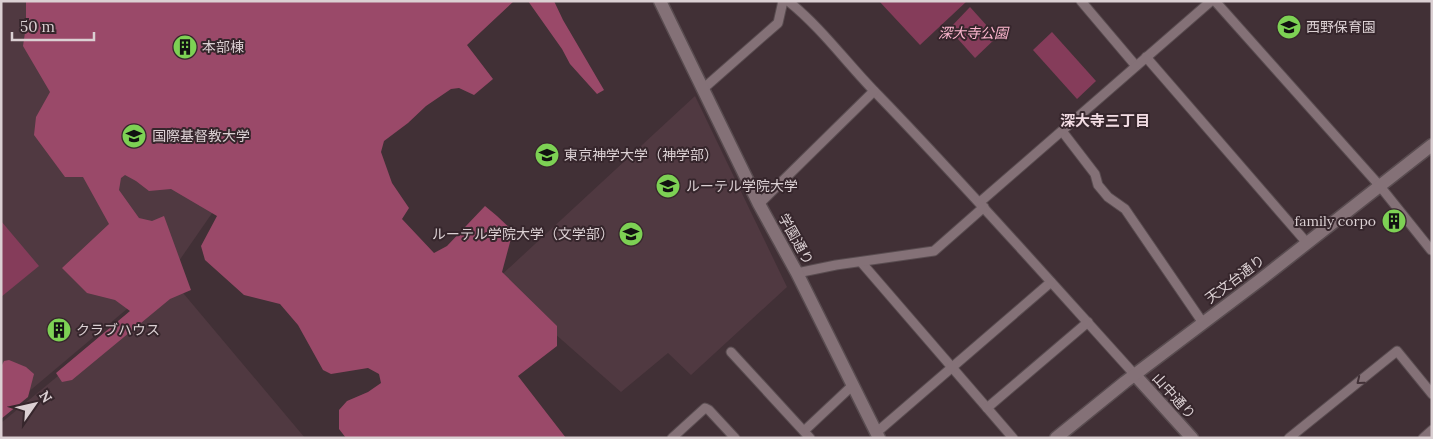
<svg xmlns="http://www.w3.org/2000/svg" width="1433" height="439" font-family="Lora,'Noto Sans JP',serif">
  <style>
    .built { fill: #503941 }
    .green { fill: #853c5a }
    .forest { fill: #9a4969 }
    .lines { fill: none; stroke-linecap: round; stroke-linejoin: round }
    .street-casing { stroke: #594c50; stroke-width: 11 }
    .secondary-casing { stroke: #594c50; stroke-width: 15 }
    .street { stroke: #847177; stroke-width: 9 }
    .secondary { stroke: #847177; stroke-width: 12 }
    .oneway { stroke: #423137 }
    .labels { text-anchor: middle; stroke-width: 4; stroke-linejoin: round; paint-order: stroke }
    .poi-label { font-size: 14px; fill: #dbd0d3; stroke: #36262c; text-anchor: start }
    .park-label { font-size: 14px; font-style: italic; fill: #fcb6ce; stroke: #36262c }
    .street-label { font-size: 14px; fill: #dbd0d3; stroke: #36262c }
    .neighbourhood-label { font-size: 15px; font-weight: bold; fill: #f1dbe2; stroke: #36262c }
  </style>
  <rect width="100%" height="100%" fill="#413036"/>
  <g class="built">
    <path d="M1,1H359L172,271L1,415Z"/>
    <path d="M695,96L787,287L691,375L668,353L621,392L495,281Z"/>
    <path d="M173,281L305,438H1V423Z"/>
  </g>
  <g class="green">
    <path d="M879,1H967L920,45Z"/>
    <path d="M970,7L997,37L975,58L949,29Z"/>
    <path d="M1052,32L1096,81L1077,99L1033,50Z"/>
    <path d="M1,221L39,266L1,297Z"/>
  </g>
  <g class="forest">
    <path d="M26,1H514L467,45L493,79L474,95L459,88L451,89L426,106L408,123L384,141L381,152L392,183L409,208L402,219L434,253L447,246L485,206L497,216L513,231L502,272L557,326V346L518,376L566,438H346L339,429V410L347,401L368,392L381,383L379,374L368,368L331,374L323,370L298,325L280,304L244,295L205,260L201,246L217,216L171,189L149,191L136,181L125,175L121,178L119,190L139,218L152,221L164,216L191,290L170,299L72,380L62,382L56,373L130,311L115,300L87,293L62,268L109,224L83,177H65L34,135L36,117L50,92L23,46L26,26Z"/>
    <path d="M528,1H554L563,20L604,90L597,94L570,64L562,49Z"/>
    <path d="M9,360L26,367L34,374L28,397L1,419V367L4,361Z"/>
  </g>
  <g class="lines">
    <defs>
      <g id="street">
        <path d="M788,1C823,29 848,65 879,96C967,187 1050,281 1135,375"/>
        <path d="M1081,1L1136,66"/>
        <path d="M1215,1L1379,185L1431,250"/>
        <path d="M1146,57L1307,243"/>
        <path d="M704,88L778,23L783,1"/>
        <path d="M1062,131L1095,174L1098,185L1108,197L1125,209L1203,323"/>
        <path d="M980,202L1211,1"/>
        <path d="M759,204L874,91"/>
        <path d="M861,262L1013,438"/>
        <path d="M797,273L836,265L934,251L984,207"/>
        <path d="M731,352L810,438"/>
        <path d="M987,408L1088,322"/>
        <path d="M804,431L853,385"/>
        <path d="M877,432L1051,282"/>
        <path d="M672,438L705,408L709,410L735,438"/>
        <path d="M1289,438L1397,351L1432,394"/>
        <path d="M1423,438L1432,430"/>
      </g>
      <g id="secondary">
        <path d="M660,1L759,204L797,273L879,438"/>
        <path d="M1135,375L1192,438"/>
        <path d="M1056,438L1125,382L1260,280L1432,145"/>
      </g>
    </defs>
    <use href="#street" class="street-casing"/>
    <use href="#secondary" class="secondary-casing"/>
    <use href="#street" class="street"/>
    <use href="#secondary" class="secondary"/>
  </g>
  <defs><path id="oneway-chevron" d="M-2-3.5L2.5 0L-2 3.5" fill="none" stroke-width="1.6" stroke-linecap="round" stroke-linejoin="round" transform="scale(1.25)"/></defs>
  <use class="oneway" href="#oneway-chevron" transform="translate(1360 381) rotate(141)"/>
  <defs>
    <symbol id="school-disc" viewBox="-11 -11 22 22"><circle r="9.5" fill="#7dd154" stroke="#36262c"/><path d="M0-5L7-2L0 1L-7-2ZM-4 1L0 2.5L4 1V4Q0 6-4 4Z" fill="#111"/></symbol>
    <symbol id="building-disc" viewBox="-11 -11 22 22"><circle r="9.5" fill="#7dd154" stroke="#36262c"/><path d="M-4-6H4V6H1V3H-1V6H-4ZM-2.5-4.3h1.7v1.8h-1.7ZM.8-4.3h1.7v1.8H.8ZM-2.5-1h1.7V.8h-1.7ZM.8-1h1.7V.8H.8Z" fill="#111"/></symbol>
    <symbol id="university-disc" viewBox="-11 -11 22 22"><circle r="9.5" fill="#7dd154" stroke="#36262c"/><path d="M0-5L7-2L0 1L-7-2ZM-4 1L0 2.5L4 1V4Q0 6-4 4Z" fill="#111"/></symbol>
  </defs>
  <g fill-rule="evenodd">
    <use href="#school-disc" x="1275" y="13" width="28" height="28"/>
    <use href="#building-disc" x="171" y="33" width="28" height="28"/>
    <use href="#university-disc" x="120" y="122" width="28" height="28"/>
    <use href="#university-disc" x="533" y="141" width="28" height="28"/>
    <use href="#university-disc" x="654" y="172" width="28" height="28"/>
    <use href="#building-disc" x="1380" y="207" width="28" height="28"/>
    <use href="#university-disc" x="617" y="220" width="28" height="28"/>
    <use href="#building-disc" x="45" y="316" width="28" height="28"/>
  </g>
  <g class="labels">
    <g class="poi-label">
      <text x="1306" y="32">西野保育園</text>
      <text x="202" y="52">本部棟</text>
      <text x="152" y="141">国際基督教大学</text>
      <text x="564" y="160">東京神学大学（神学部）</text>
      <text x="686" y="191">ルーテル学院大学</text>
      <text x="1376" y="226" text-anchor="end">family corpo</text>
      <text x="614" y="239" text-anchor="end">ルーテル学院大学（文学部）</text>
      <text x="76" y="335">クラブハウス</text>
    </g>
    <g class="park-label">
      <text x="973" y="38">深大寺公園</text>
    </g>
    <g class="street-label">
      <text transform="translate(796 239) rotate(61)" y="5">学園通り</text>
      <text transform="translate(1235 279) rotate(-37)" y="5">天文台通り</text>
      <text transform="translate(1174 396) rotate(48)" y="5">山中通り</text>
    </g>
    <g class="neighbourhood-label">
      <text x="1105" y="126">深大寺三丁目</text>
    </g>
  </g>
  <rect width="1433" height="439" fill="none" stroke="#dbd0d3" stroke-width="5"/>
  <g transform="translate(35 404) rotate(56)" stroke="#36262c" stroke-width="4" paint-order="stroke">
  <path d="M0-4L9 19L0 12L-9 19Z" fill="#dbd0d3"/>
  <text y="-8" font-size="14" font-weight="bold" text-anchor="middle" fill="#dbd0d3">N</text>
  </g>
  <path d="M12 32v8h82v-8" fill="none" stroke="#dbd0d3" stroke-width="2.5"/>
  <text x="20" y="32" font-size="15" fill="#dbd0d3" stroke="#36262c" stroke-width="4" paint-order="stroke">50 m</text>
</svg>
